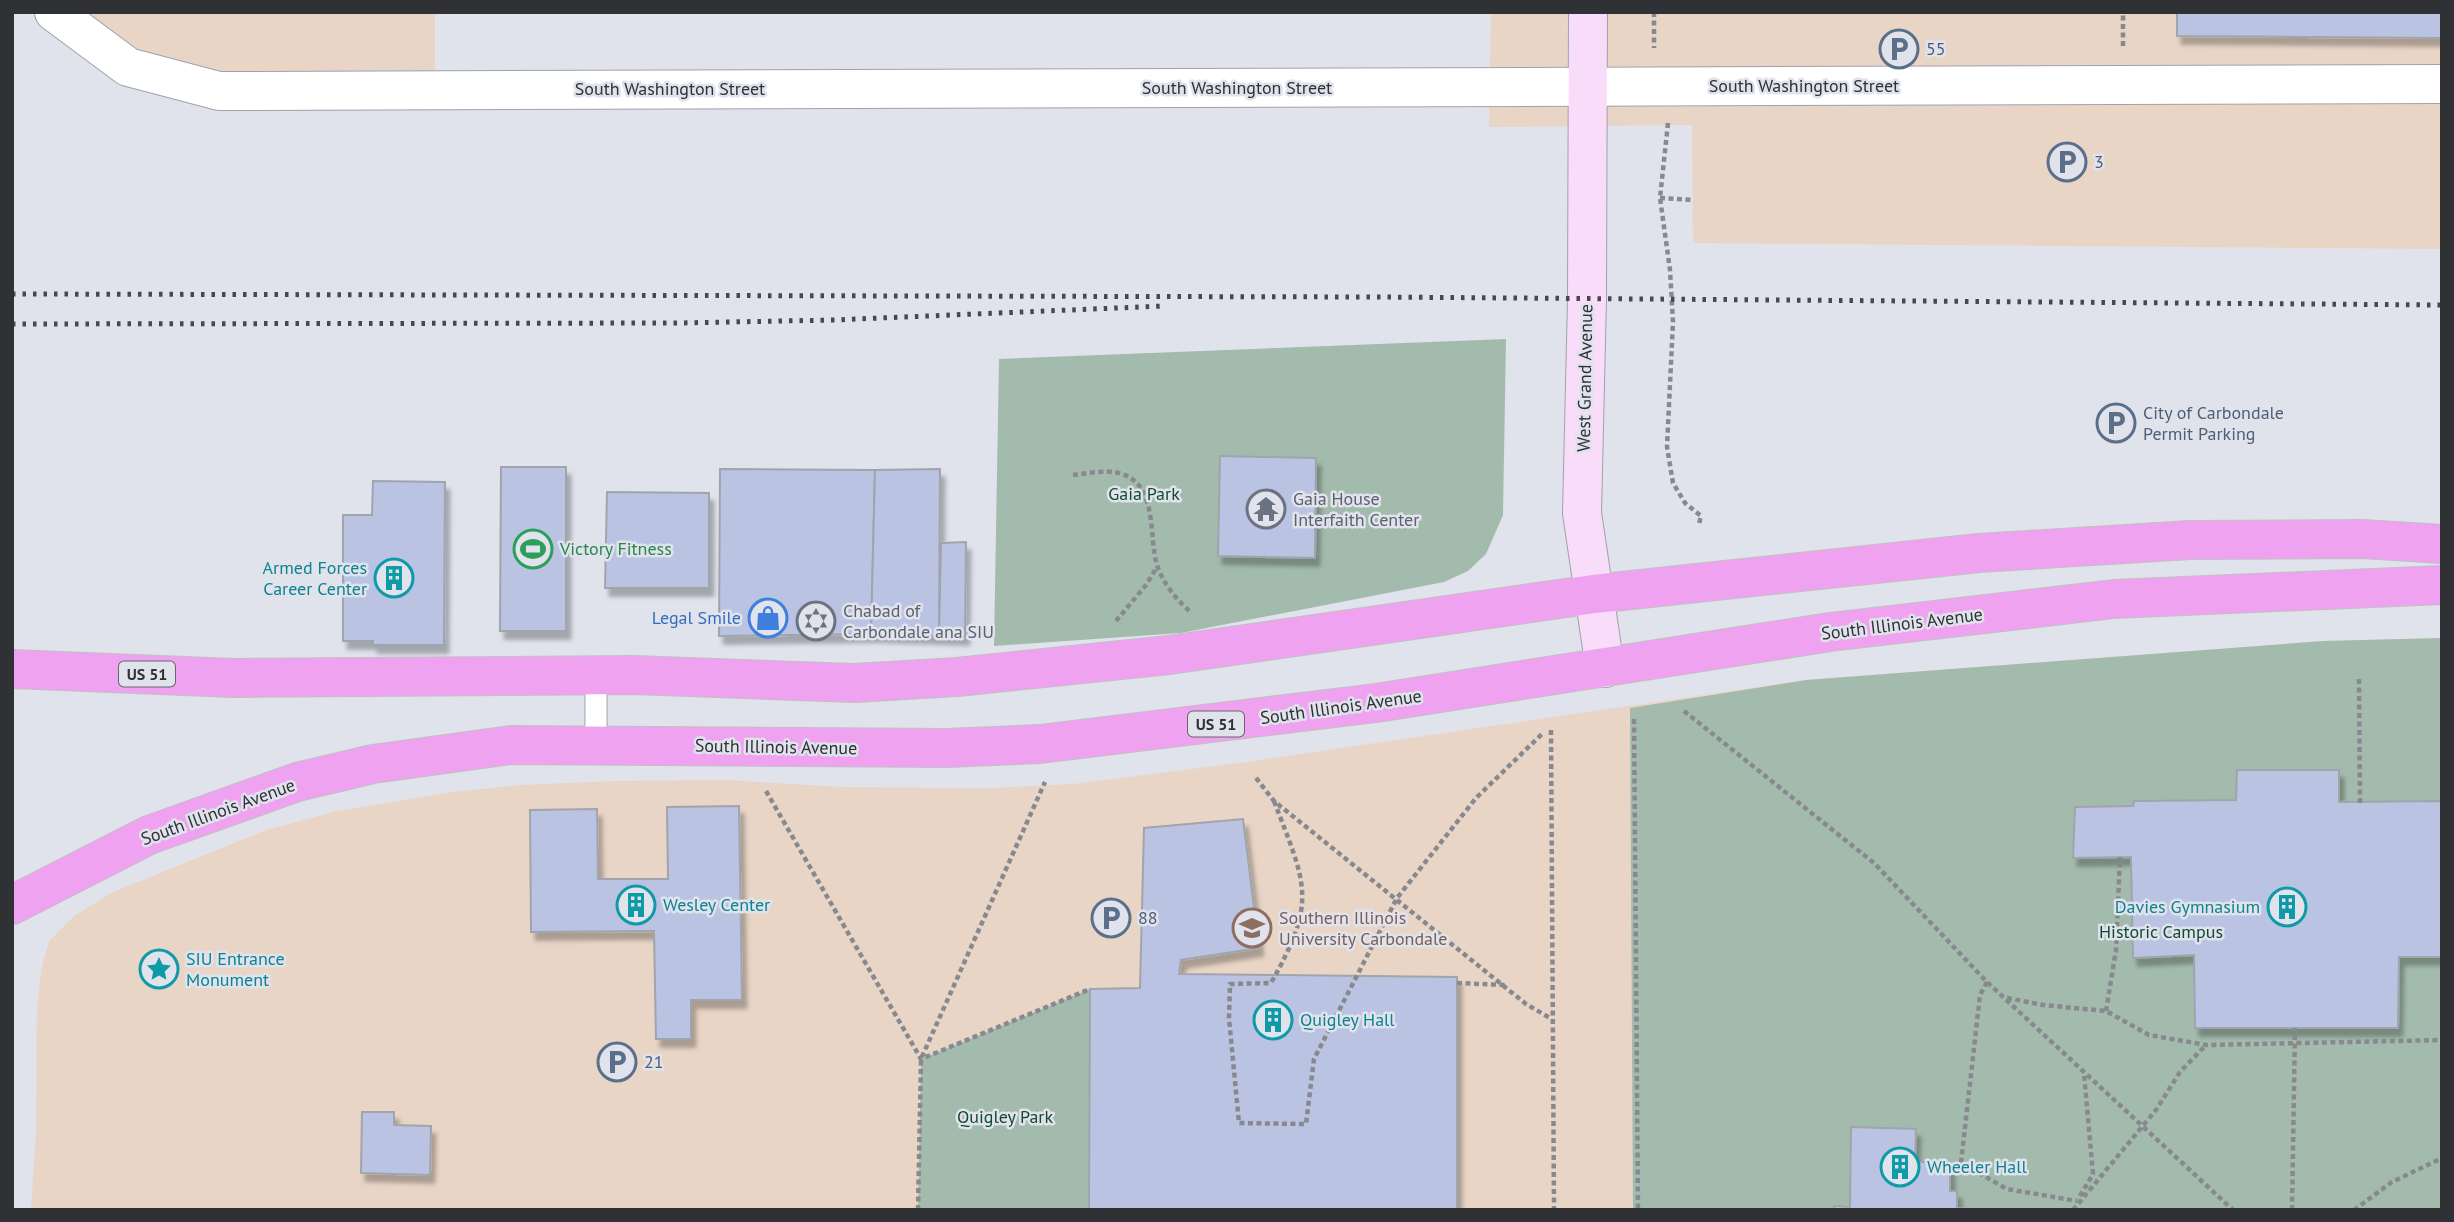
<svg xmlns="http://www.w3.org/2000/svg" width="2454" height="1222" font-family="'PT Sans',sans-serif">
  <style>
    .education { fill: #e9d5c6 }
    .green { fill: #a3bbac }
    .building { fill: #bac4e2; stroke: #a1a4ac; stroke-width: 2; filter: url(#shadow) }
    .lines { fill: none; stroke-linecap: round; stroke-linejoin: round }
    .service-casing { stroke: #9fa2aa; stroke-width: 23 }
    .tertiary-casing { stroke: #9fa2aa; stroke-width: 40 }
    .secondary-casing { stroke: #9fa2aa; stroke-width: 40 }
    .trunk-casing { stroke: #c1c1c2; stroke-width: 40 }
    .path { stroke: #87898f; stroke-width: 4.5; stroke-dasharray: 5 3.5; stroke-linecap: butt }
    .service { stroke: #fff; stroke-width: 21 }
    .tertiary { stroke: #fff; stroke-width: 38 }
    .secondary { stroke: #f8dcfa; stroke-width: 38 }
    .trunk { stroke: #eea2f0; stroke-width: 38 }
    .rail { stroke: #47484c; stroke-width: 5; stroke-dasharray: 3.5 7; stroke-linecap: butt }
    .labels { text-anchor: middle; stroke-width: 5; stroke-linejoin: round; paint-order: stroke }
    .shield { fill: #e0e3ec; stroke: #65666b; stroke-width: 2 }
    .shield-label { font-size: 16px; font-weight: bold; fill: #303134 }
    .service-label { font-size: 18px; fill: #4e5e75; stroke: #e0e3ec; text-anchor: start }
    .street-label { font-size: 18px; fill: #303134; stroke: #e0e3ec }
    .park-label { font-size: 18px; fill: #124a31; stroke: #e0e3ec }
    .worship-label { font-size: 18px; fill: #5b616d; stroke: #e0e3ec; text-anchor: start }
    .leisure-label { font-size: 18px; fill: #27864d; stroke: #e0e3ec; text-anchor: start }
    .culture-label { font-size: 18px; fill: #0d838f; stroke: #e0e3ec; text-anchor: start }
    .shop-label { font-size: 18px; fill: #366cbe; stroke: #e0e3ec; text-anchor: end }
    .education-label { font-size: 18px; fill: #785e54; stroke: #e0e3ec; text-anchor: start }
  </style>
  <defs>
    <filter id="shadow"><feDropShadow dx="4.5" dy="8" stdDeviation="2" flood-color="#0004"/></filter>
  </defs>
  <rect width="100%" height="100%" fill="#e0e3ec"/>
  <g class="education">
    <path d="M54,12H435V90L219,91Z"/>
    <path d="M1491,12H2442V249L1693,243L1692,125L1489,127Z"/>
    <path d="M2442,638V1210H31L36,1132L37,1008L41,971L49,941L74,916L111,893L266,830L337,811L445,793L520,785L614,781L725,780L841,787L989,788L1073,784L1246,762L1806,680L2323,641Z"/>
  </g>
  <g class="green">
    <path d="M1506,339L1503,515L1486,554L1468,571L1444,582L1181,633L994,646L999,359Z"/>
    <path d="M2442,638V1210H1633L1630,708L1806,680L2323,641Z"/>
    <path d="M1090,989L1089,1210H918L921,1059Z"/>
  </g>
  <g class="building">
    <path d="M2177,12H2442V38L2177,36Z"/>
    <path d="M1220,456L1316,458L1315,558L1218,556Z"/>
    <path d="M501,467H566V631H500Z"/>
    <path d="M720,469L875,470L871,634L719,636Z"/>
    <path d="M940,469L939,636L871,634L875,470Z"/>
    <path d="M373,481L445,482L444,645H373V641H343V515H372Z"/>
    <path d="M607,492L709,493V588H605Z"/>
    <path d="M966,542L965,637L939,636L941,543Z"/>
    <path d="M2237,770H2339V802L2442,801V957H2399L2398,1028H2195L2194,955L2133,958L2131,857L2073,858L2075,807L2133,806L2134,801L2236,800Z"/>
    <path d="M739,806L742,1000H691V1039H656L654,931L531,932L530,810L597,809L598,879H668L667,807Z"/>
    <path d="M1243,819L1259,948L1181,960L1179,974L1457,977V1210H1089L1090,989L1140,988L1144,828Z"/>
    <path d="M362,1112H394V1125L431,1126L430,1175L361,1173Z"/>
    <path d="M1851,1127L1916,1129L1915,1162H1950V1191H1957V1208L1980,1210H1834V1206L1850,1207Z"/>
  </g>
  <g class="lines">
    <defs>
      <path id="service" d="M596,745V676"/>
      <path id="tertiary" d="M54,12L128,67L219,91L2442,84"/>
      <path id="secondary" d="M1588,12L1587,299L1582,513L1605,668"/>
      <g id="trunk">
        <path d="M12,669L234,678L634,675L854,683L957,677L1169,655L1594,594L1979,553L2190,540L2363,539L2442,544"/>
        <path d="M12,905L149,835L297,782L373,764L511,745L947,748L1040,744L1376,703L1830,632L2114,599L2442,585"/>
      </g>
    </defs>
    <use href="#service" class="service-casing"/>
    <use href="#tertiary" class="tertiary-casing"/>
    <use href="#secondary" class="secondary-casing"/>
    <use href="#trunk" class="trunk-casing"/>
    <g class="path">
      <path d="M1654,12V48"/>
      <path d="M2123,46V12"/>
      <path d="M1668,123L1660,198L1670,270L1673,322L1667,447L1673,483L1685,503L1701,516L1699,524"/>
      <path d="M1660,198L1693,200"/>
      <path d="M1073,475C1091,473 1111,468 1127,476C1157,490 1149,539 1157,565C1162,582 1178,602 1192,613"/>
      <path d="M1116,621L1146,585L1157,567"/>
      <path d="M2359,679L2360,803"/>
      <path d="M1684,711L1874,863L1987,982L2233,1210"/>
      <path d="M1634,719L1638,1210"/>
      <path d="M1551,730L1554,1210"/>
      <path d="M1256,778L1274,801L1526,1004L1550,1018"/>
      <path d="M766,791L921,1059L1090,989"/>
      <path d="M1274,801C1306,885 1318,900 1271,983L1230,984L1229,1018L1239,1123L1306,1124L1314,1059L1397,898L1476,798L1544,732"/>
      <path d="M1987,982L1980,995L1961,1163L2007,1189L2077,1201"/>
      <path d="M1457,983L1505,985"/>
      <path d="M2007,998L2043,1005L2106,1011L2149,1035L2206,1045L2442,1040"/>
      <path d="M2106,1011L2116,950L2120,857"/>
      <path d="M1950,1172L1961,1163"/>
      <path d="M2080,1196L2093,1174L2084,1073"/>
      <path d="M918,1210L921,1059L1045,782"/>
      <path d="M2073,1210L2156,1110L2180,1072L2206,1045"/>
      <path d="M2292,1210L2295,1028"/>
      <path d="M2354,1210L2392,1182L2442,1158"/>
    </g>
    <use href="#service" class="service"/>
    <use href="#tertiary" class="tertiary"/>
    <use href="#secondary" class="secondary"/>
    <use href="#trunk" class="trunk"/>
    <g class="rail">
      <path d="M12,294L1378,297L2442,305"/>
      <path d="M12,324L678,323L833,320L1164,306"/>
    </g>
  </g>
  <defs>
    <symbol id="parking-ring" viewBox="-11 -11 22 22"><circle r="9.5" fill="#e0e3ec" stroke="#5c6f8a" stroke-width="1.5"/><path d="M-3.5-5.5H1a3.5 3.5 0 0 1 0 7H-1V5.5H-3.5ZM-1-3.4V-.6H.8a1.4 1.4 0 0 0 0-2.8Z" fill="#5c6f8a"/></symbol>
    <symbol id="temple-ring" viewBox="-11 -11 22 22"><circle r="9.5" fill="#e0e3ec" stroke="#6b7280" stroke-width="1.5"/><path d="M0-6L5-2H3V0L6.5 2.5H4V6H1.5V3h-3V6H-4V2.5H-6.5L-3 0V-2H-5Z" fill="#6b7280"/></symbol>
    <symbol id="stadium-ring" viewBox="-11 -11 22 22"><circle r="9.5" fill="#e0e3ec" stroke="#2e9e5b" stroke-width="1.5"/><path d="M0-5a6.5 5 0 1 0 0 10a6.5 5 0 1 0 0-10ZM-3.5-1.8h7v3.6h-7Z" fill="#2e9e5b"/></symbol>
    <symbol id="building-ring" viewBox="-11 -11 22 22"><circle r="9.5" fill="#e0e3ec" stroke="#0f9aa8" stroke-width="1.5"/><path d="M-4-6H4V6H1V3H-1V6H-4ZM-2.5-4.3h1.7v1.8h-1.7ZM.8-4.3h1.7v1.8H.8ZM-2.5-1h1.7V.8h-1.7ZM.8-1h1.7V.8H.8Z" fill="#0f9aa8"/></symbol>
    <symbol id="shop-ring" viewBox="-11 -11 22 22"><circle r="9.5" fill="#e0e3ec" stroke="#3f7fe0" stroke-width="1.5"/><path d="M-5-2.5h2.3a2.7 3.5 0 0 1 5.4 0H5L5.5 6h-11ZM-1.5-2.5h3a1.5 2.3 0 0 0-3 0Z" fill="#3f7fe0"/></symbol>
    <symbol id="synagogue-ring" viewBox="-11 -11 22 22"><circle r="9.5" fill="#e0e3ec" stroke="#6b7280" stroke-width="1.5"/><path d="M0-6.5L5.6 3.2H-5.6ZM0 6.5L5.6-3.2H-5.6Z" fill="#6b7280"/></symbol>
    <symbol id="university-ring" viewBox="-11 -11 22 22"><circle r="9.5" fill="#e0e3ec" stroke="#8d6e63" stroke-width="1.5"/><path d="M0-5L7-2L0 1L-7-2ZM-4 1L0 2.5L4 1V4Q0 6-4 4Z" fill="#8d6e63"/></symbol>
    <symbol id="sight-ring" viewBox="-11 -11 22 22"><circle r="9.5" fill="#e0e3ec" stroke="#0f9aa8" stroke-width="1.5"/><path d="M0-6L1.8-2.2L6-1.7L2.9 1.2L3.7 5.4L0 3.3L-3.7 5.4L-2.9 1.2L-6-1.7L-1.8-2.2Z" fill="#0f9aa8"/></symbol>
  </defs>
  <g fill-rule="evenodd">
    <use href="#parking-ring" x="1877" y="27" width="44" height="44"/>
    <use href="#parking-ring" x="2045" y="140" width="44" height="44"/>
    <use href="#parking-ring" x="2094" y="401" width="44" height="44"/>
    <use href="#temple-ring" x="1244" y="487" width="44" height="44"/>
    <use href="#stadium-ring" x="511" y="527" width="44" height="44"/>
    <use href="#building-ring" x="372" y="556" width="44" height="44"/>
    <use href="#shop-ring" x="746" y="596" width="44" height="44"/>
    <use href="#synagogue-ring" x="794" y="599" width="44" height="44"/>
    <use href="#building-ring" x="614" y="883" width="44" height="44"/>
    <use href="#building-ring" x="2265" y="885" width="44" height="44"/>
    <use href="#parking-ring" x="1089" y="896" width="44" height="44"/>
    <use href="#university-ring" x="1230" y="906" width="44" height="44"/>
    <use href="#sight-ring" x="137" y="947" width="44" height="44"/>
    <use href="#building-ring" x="1251" y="998" width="44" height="44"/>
    <use href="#parking-ring" x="595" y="1040" width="44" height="44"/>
    <use href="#building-ring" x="1878" y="1145" width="44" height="44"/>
  </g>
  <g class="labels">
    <g class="shield">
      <rect x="119" y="661.5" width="56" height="25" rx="5"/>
      <rect x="1188" y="711.5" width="56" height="25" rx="5"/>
    </g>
    <g class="shield-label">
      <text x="147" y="680">US 51</text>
      <text x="1216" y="730">US 51</text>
    </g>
    <g class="service-label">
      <text x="1926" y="55">55</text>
      <text x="2094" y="168">3</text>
      <text x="2143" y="419">City of Carbondale<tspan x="2143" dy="21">Permit Parking</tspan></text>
      <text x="1138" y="924">88</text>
      <text x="644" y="1068">21</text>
    </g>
    <g class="street-label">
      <text x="1804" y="92">South Washington Street</text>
      <text x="1237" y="94">South Washington Street</text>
      <text x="670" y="95">South Washington Street</text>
      <text transform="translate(1585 378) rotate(-89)" y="6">West Grand Avenue</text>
      <text transform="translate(1902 624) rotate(-7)" y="6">South Illinois Avenue</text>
      <text transform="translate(1341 707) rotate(-8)" y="6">South Illinois Avenue</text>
      <text transform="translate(776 747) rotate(1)" y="6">South Illinois Avenue</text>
      <text transform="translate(218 812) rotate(-20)" y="6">South Illinois Avenue</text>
    </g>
    <g class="park-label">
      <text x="1144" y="500">Gaia Park</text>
      <text x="2161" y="938">Historic Campus</text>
      <text x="1005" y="1123">Quigley Park</text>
    </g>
    <g class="worship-label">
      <text x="1293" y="505">Gaia House<tspan x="1293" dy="21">Interfaith Center</tspan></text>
      <text x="843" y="617">Chabad of<tspan x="843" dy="21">Carbondale ana SIU</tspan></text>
    </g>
    <g class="leisure-label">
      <text x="560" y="555">Victory Fitness</text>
    </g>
    <g class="culture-label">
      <text x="367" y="574" text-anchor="end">Armed Forces<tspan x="367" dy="21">Career Center</tspan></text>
      <text x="663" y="911">Wesley Center</text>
      <text x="2260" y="913" text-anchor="end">Davies Gymnasium</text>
      <text x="186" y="965">SIU Entrance<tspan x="186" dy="21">Monument</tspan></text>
      <text x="1300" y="1026">Quigley Hall</text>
      <text x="1927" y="1173">Wheeler Hall</text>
    </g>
    <g class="shop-label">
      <text x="741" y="624">Legal Smile</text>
    </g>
    <g class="education-label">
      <text x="1279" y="924">Southern Illinois<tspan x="1279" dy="21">University Carbondale</tspan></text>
    </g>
  </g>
  <rect width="2454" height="1222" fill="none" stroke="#303134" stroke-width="28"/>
</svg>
